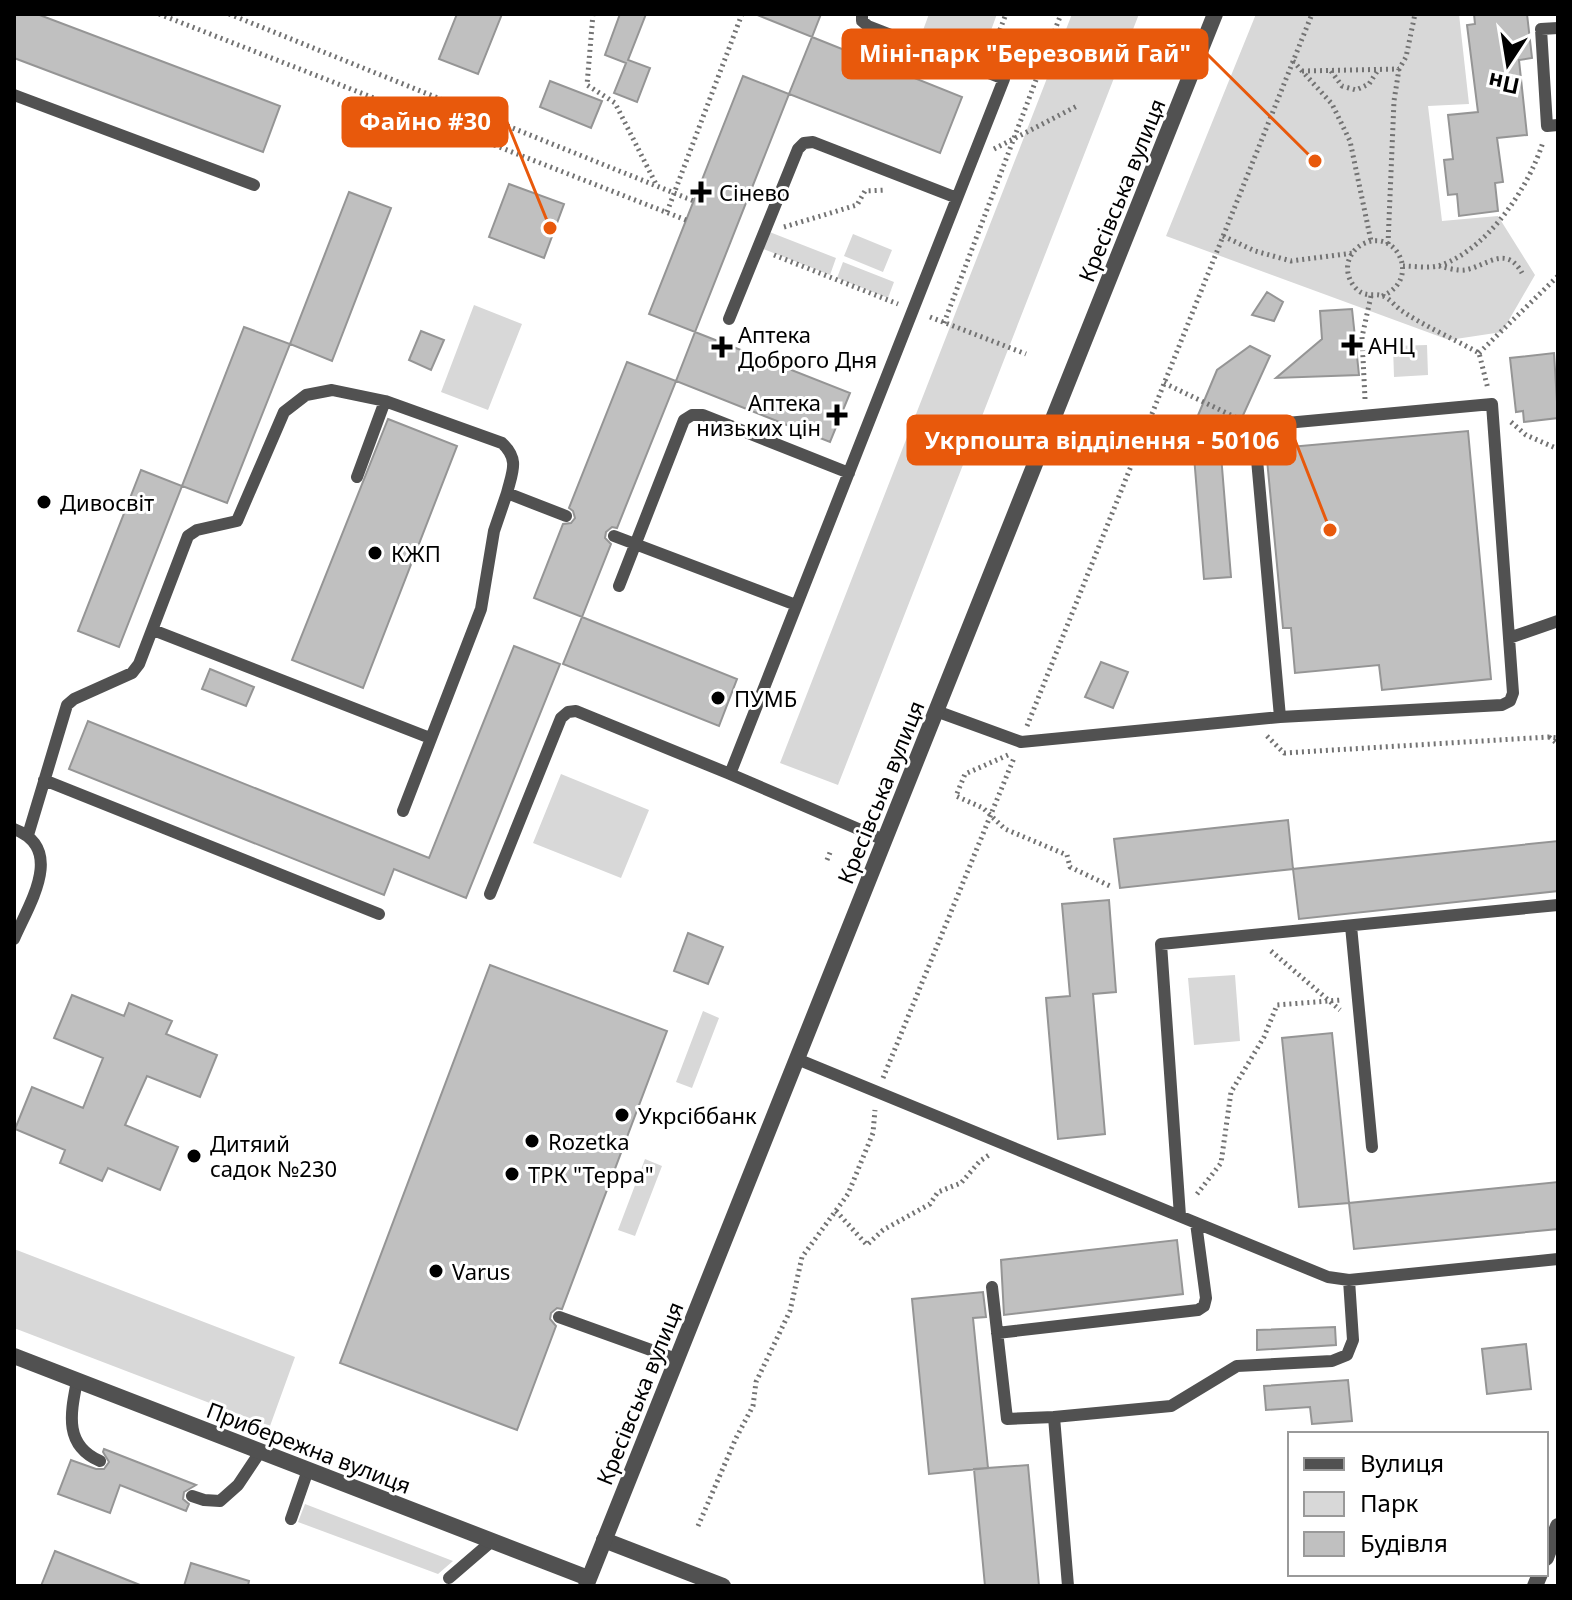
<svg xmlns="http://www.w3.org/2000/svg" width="1572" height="1600" viewBox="0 0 1572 1600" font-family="'Noto Sans',sans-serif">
<rect width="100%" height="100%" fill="#fff"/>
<path fill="#d8d8d8" d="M 929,14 L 997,14 L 979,63 L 919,41 Z
M 1072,14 L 1139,14 L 838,785 L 780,763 Z
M 1256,14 L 1459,14 L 1469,104 L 1428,106 L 1442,221 L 1498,216 L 1535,275 L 1502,332 L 1449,340 L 1166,236 Z
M 767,231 L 836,258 L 830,275 L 761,248 Z
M 853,234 L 892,250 L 883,272 L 844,256 Z
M 843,262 L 894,282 L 888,298 L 837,278 Z
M 474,305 L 522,324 L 488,410 L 441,392 Z
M 1427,345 L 1428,375 L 1394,377 L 1393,346 Z
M 561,774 L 649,810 L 621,878 L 533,843 Z
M 1235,975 L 1240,1041 L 1194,1045 L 1188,978 Z
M 703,1011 L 719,1018 L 692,1088 L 676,1082 Z
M 645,1159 L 662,1166 L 635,1236 L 618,1230 Z
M 14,1249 L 295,1357 L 270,1426 L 14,1328 Z
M 305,1504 L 453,1561 L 438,1574 L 298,1522 Z"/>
<path fill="#c0c0c0" stroke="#959595" stroke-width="2" d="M 14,14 L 37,14 L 280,106 L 263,152 L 14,58 Z
M 457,14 L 502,14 L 478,74 L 439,59 Z
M 620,14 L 646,14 L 628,60 L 650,68 L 637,102 L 614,93 L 626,63 L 605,55 Z
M 755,14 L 821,14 L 812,37 Z
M 1474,14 L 1527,14 L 1532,58 L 1519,60 L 1527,135 L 1497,138 L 1503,182 L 1495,183 L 1498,211 L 1459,216 L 1457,194 L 1448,195 L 1444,160 L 1453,159 L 1448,115 L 1478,112 L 1467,25 L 1475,24 Z
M 812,37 L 962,97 L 940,153 L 789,94 Z
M 743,76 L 789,94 L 695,332 L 649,314 Z
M 550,81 L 602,101 L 591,128 L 540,107 Z
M 509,184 L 564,204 L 544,258 L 489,237 Z
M 349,192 L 391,208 L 332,361 L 290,344 Z
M 1267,292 L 1283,302 L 1274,321 L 1252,315 Z
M 1352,309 L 1359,375 L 1276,378 L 1322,339 L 1320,311 Z
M 244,327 L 290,344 L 227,503 L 182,486 Z
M 421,331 L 444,340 L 431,370 L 409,360 Z
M 695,332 L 850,393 L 830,442 L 676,381 Z
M 1250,346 L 1270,356 L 1225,455 L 1221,455 L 1231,577 L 1204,579 L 1194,456 L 1181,456 L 1217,370 Z
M 1554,353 L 1558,418 L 1524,422 L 1523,411 L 1516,412 L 1510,358 Z
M 627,362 L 676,381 L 617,528 L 612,527 L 606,532 L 605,538 L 611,544 L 582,617 L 534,598 L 563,524 L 571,523 L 575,518 L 573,511 L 569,508 Z
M 388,419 L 457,446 L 363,688 L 292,660 Z
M 1468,431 L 1491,679 L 1382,690 L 1379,665 L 1295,673 L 1291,628 L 1283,628 L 1266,449 Z
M 141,470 L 182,486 L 119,647 L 78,631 Z
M 582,617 L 737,679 L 719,726 L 563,664 Z
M 514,646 L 560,664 L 466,898 L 394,869 L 384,895 L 69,769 L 88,721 L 429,858 Z
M 1101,662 L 1128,672 L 1113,708 L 1085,697 Z
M 210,669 L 254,687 L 246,706 L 202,689 Z
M 1288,820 L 1293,869 L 1120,888 L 1114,839 Z
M 1558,841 L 1558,891 L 1299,919 L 1293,869 Z
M 1109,900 L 1116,992 L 1093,994 L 1105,1134 L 1058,1139 L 1046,998 L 1070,996 L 1062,904 Z
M 688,933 L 723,947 L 708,984 L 674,971 Z
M 490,965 L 667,1031 L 562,1309 L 557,1308 L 551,1313 L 550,1319 L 556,1326 L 517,1430 L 340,1363 Z
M 72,995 L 124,1016 L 129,1003 L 172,1021 L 166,1034 L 217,1055 L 200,1097 L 147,1076 L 125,1125 L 178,1147 L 160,1190 L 108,1168 L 102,1181 L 60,1163 L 65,1150 L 15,1129 L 32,1087 L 83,1108 L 103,1058 L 54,1038 Z
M 1332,1033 L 1349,1203 L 1299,1207 L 1282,1038 Z
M 1558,1182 L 1558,1229 L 1354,1249 L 1349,1203 Z
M 1177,1240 L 1183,1294 L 1004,1315 L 1001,1260 Z
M 983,1292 L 986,1317 L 973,1318 L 988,1468 L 929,1474 L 912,1299 Z
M 1335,1327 L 1336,1345 L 1257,1350 L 1257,1330 Z
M 1526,1344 L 1531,1389 L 1487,1394 L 1482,1349 Z
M 1348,1380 L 1352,1421 L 1312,1424 L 1310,1407 L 1266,1410 L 1264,1386 Z
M 104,1449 L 196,1485 L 184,1492 L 183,1499 L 189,1504 L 186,1511 L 120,1485 L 110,1513 L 58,1494 L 71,1460 L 96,1469 L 104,1469 L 109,1462 L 103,1452 Z
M 1028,1465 L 1039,1586 L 985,1586 L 974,1469 Z
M 55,1551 L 140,1585 L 140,1586 L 41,1586 Z
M 191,1563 L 249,1581 L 248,1586 L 184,1586 Z"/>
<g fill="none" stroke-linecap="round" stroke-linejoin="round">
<path stroke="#737373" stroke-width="5" stroke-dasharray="2 4" stroke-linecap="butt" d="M 159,14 L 686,220
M 229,14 L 694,201
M 593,14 L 587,85 L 615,103 L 657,186
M 989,58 L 1006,14
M 1293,61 L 1332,104 L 1350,141 L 1371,241
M 1302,71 L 1399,69 L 1406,57 L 1415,14
M 1331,71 L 1342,86 L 1356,90 L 1369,84 L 1378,70
M 994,149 L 1079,105
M 667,212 L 742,14
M 784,227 L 857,205 L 865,191 L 886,190
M 1223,236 L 1255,251 L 1291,261 L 1353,253
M 1388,244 L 1394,101 L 1399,69
M 774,255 L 898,304
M 1403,266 C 1415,266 1430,269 1441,265 C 1488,249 1529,187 1543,142
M 1439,266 C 1447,268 1458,271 1465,270 C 1487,266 1506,244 1522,273
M 1382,296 C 1422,280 1397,227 1363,244 C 1355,248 1350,255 1348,263 C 1346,274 1351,285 1359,291 C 1367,297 1374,293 1383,296 C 1389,298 1396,307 1402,311 C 1426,327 1454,339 1479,353 L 1488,389
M 930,317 L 1026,354
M 944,323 L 1061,14
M 1479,353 L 1558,276
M 1164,383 L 1239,419
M 1365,399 L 1362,337 L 1371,296
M 1511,422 L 1526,435 L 1558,449
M 1027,726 L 1312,14
M 1267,736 L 1284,753 L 1548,737 L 1558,738
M 1549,737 L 1558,744
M 1008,755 L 965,774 L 956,796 L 983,808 L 1005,829 L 1067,855 L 1070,867 L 1110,886
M 827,860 L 831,850
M 1271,951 L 1340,1010
M 883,1078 L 1014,758
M 1197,1194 L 1221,1163 L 1231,1092 L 1264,1037 L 1277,1005 L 1341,1000
M 836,1211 L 867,1245 L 883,1230 L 930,1204 L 938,1192 L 961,1183 L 980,1161 L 989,1155
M 698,1526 L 736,1438 L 753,1406 L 756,1382 L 790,1311 L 802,1257 L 848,1194 L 873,1133 L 875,1110"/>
<path stroke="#515151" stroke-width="12" d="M 862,14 L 862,21 L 868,26 L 1004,79 L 730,774 L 884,840
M 1558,28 L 1541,29 L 1547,126 L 1558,125
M 14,95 L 254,185
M 729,319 L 798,149 L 804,143 L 813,142 L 957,198
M 357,477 L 385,401 L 502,443 C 520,460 512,472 507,493
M 614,536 L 796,605
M 619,586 L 684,420 L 692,415 L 703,415 L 849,473
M 153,630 L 430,738
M 1509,638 L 1558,621
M 936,711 L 1021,742 L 1280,717 L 1502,705 L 1510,701 L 1513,693 L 1492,404 L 1254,426 L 1280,717
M 44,780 L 379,914
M 403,811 L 481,609 L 494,531 L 507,493 L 566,516
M 14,829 C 66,849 29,904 14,939
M 28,835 L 67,705 L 74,699 L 132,673 L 139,664 L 188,536 L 197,530 L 237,521 L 284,412 L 306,395 L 332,390 L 385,401
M 490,894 L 561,718 L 568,712 L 576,711 L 730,774
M 1351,926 L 1372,1147
M 797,1059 L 1328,1277 L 1349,1280 L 1558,1259
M 1180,1216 L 1161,944 L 1558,905
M 992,1287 L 1007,1419 L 1054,1417 L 1068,1586
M 559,1317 L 676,1359
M 997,1333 L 1198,1310 L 1204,1306 L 1206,1298 L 1196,1223
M 77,1381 C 71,1412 63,1445 100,1461
M 1054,1417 L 1171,1406 L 1237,1366 L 1332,1361 L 1347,1355 L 1353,1340 L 1349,1280
M 192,1496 L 204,1500 L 220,1501 L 238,1485 L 260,1452
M 291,1519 L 308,1470
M 449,1578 L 492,1541"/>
<path stroke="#515151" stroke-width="16" d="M 604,1540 L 723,1586
M 1546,1558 L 1558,1526
M 1535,1586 L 1540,1574"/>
<path stroke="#515151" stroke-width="16" d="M 14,1356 L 588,1578
M 586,1586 L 1215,14"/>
</g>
<g fill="#000" stroke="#fff" stroke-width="3">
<path d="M697 180h8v8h8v8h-8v8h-8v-8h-8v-8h8z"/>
<path d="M1348 333h8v8h8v8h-8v8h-8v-8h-8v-8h8z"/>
<path d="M718 335h8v8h8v8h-8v8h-8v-8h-8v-8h8z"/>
<path d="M833 403h8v8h8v8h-8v8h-8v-8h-8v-8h8z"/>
<circle cx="44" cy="502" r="8"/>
<circle cx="375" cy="553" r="8"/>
<circle cx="718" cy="698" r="8"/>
<circle cx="622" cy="1115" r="8"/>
<circle cx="532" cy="1141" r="8"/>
<circle cx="194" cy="1156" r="8"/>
<circle cx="512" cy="1174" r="8"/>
<circle cx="436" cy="1271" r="8"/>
</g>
<g text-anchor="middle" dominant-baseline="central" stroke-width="6" stroke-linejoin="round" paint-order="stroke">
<g font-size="22" fill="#000" stroke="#fff">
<text transform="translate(1121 190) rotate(-68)">Кресівська вулиця</text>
<text transform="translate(880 792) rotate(-68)">Кресівська вулиця</text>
<text transform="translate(639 1393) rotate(-68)">Кресівська вулиця</text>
<text transform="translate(309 1447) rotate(21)">Прибережна вулиця</text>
</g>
<g font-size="22" fill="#000" stroke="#fff" text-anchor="start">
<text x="719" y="192">Сінево</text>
<text x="738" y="334">Аптека<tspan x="738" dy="25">Доброго Дня</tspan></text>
<text x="1368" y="345">АНЦ</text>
<text x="821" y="402" text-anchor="end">Аптека<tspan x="821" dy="25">низьких цін</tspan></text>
<text x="60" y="502">Дивосвіт</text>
<text x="391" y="553">КЖП</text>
<text x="734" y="698">ПУМБ</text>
<text x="638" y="1115">Укрсіббанк</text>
<text x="548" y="1141">Rozetka</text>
<text x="210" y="1143">Дитяий<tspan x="210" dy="25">садок №230</tspan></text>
<text x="528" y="1174">ТРК "Терра"</text>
<text x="452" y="1271">Varus</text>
</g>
</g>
<path fill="none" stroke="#e8590c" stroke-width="3" d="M1315 161L1207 54M550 228L507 122M1330 530L1295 440"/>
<g fill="#e8590c" stroke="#fff" stroke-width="3">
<circle cx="1315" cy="161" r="8"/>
<circle cx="550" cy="228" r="8"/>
<circle cx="1330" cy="530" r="8"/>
</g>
<g fill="#e8590c" stroke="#e8590c" stroke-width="3">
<rect x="843" y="30" width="364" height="48" rx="8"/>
<rect x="343" y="98" width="164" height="48" rx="8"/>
<rect x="908" y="416" width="387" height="48" rx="8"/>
</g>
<g font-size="24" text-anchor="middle" font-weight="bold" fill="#fff">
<text x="1025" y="62">Міні-парк "Березовий Гай"</text>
<text x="425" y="130">Файно #30</text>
<text x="1102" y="449">Укрпошта відділення - 50106</text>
</g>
<rect width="1572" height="1600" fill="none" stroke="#000000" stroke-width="32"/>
<rect x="1288" y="1432" width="260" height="144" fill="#ffffff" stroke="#999999" stroke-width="2"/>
<rect x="1304" y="1458" width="40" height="12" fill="#515151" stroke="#999999" stroke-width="2"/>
<text x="1360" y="1472" font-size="24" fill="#000000">Вулиця</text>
<rect x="1304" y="1492" width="40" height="24" fill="#d8d8d8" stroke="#999999" stroke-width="2"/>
<text x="1360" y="1512" font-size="24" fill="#000000">Парк</text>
<rect x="1304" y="1532" width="40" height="24" fill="#c0c0c0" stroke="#999999" stroke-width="2"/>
<text x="1360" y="1552" font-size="24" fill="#000000">Будівля</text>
<g transform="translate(1508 64) rotate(192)" stroke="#ffffff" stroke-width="6" paint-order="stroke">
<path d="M0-6L14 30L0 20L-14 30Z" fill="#000000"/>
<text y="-12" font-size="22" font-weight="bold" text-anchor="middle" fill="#000000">Пн</text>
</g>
</svg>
